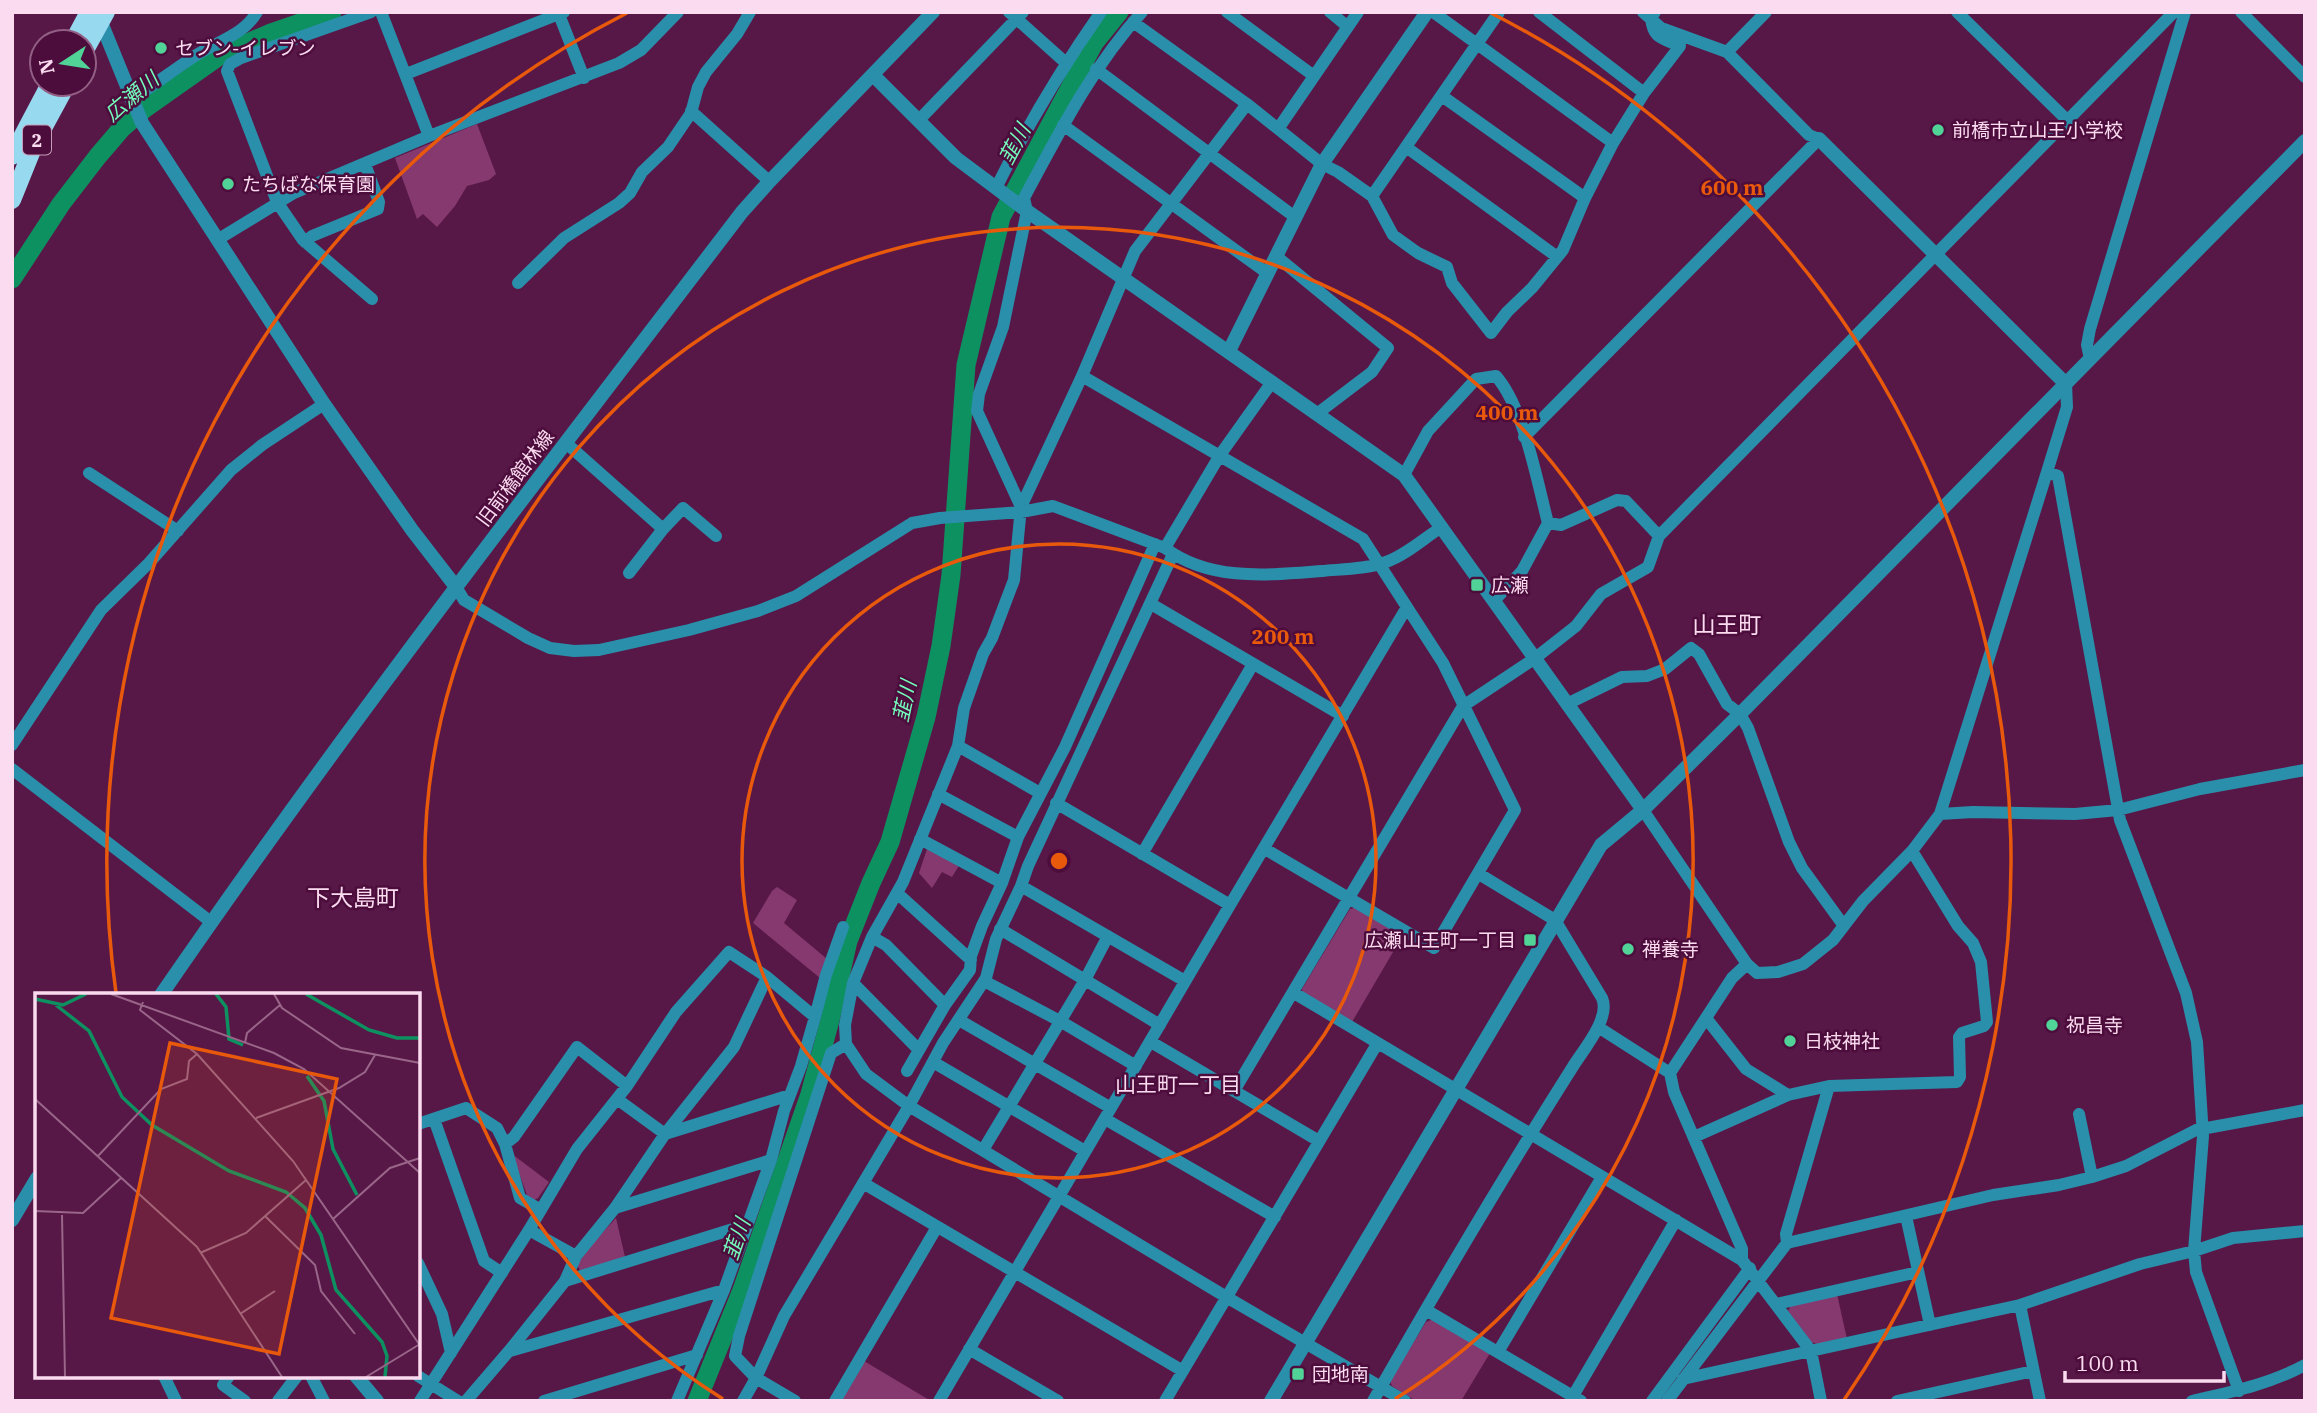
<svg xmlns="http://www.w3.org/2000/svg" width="2317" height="1413" viewBox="0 0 2317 1413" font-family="'IBM Plex Serif','Noto Sans JP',serif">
<rect width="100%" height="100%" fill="#581847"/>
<path fill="#85396e" d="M 477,124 L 496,174 L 489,180 L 467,186 L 455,206 L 437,227 L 423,214 L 417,219 L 395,158 Z
M 927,849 L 960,864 L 952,877 L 942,872 L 932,888 L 919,873 Z
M 777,887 L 797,900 L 784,923 L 827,959 L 820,978 L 753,923 L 772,891 Z
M 1357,907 L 1403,935 L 1352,1022 L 1303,994 L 1302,989 L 1350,909 Z
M 512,1154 L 549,1182 L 538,1198 L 534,1200 L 527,1195 Z
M 616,1218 L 625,1257 L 581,1272 L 577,1265 L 590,1246 Z
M 1837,1294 L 1847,1339 L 1819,1345 L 1811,1342 L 1788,1311 L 1792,1303 Z
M 1433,1319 L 1490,1353 L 1461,1401 L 1416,1401 L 1392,1386 L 1390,1381 L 1426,1322 Z
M 864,1361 L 931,1401 L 841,1401 Z"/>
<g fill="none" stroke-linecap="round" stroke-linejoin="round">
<path stroke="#0e9160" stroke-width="19" d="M 12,279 L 61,204 L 98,156 L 122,128 L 144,109 L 222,54 L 271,33 L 332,12
M 697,1401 L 742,1290 L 810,1094 L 830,1020 L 848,941 L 871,883 L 890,842 L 926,717 L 941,646 L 951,575 L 966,365 L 1001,217 L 1094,43 L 1119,12"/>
<path stroke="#298fab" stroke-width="12" d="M 371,12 L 241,58 L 230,64 L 227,71 L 277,202 L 303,240 L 372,299
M 381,12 L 429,136
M 558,12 L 584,78
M 1009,12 L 1066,63
M 1142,12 C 1092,67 1059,133 1024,198 L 1027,211 L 1003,327 L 979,394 L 977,411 L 1021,507 L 1014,580 L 992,638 L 983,654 L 964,708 L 958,746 L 903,882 L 872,937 L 853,983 L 845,1025 L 846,1044 L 866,1074 L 909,1106 L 1228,1298 L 1405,1401
M 1227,12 L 1314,76
M 1330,12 L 1348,27
M 1433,12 L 1613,143
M 1539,12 L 1644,93
M 1957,12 L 2068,121
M 2241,12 L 2305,77
M 1133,22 L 1247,104 L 1322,164 L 1338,172 L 1372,196 L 1393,235 L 1418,253 L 1447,267 L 1452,283 L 1491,333 L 1507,312 L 1532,288 L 1563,250 L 1585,198 L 1613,143 L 1644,93 L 1680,46 C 1662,38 1653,39 1651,18 L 1655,12
M 1727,52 L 1766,12
M 1096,69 L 1295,217
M 406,74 L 564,12
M 1442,96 L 1585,198
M 131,100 C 153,86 173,70 195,56 C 217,41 243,36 257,12
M 691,111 L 769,181
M 918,121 L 1023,12
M 1063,125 L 1267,273
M 1278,129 L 1358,12
M 1406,147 L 1556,256
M 996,188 C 1027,126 1061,69 1101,12
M 1372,196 L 1499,12
M 217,240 L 294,193 L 429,136 L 619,63 L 641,50 L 678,12
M 305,242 L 312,236 L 378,209 L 379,202 L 365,164
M 1276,256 L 1388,348 L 1372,372 L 1318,413
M 518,283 L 564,238 L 619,203 L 630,193 L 642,172 L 668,147 L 691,113 L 698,87 L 706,72 L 737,34 L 750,12
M 2090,359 L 2087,345 L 2090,329 L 2185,12
M 1082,376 L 1363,539 L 1443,663 L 1515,810 L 1434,948 L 1265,849
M 1524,437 L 1819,139 L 1809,135 L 1727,52 L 1661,28 L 1643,12
M 566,443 L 663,529
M 2047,472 L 2058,476 L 2120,820 L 2186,993 L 2197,1042 L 2203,1136 L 2194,1251 L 2196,1272 L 2239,1391
M 89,473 L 178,531
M 1404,475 L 1428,431 L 1476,379 L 1496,376 C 1524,408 1537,481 1548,523 L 1522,571 L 1494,601
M 1021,507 L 1082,376 L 1135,251 L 1247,104
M 1548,523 L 1561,525 L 1617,500 L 1626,501 L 1659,536
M 1165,548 L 1220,455 L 1272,382
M 629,573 L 663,529 L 683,508 L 716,536
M 456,587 L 464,600 L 528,638 L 550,648 L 574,651 L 599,650 L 689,630 L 758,611 L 796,596 L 912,523 L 940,518 L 1021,512 L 1053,506 L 1165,548 C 1210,582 1269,575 1322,571 C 1344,569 1366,569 1386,562 C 1406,555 1424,538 1442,527
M 1151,604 L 1343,716
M 1567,704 L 1622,677 L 1647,676 L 1665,669 L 1691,648 L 1699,654 L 1727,704 L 1740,714 L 1748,728 L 1789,842 L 1802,868 L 1844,926
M 12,745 L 101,610 L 149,563 L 231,470 L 262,445 L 324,404
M 958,746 L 1040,793
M 12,769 L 211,922
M 938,794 L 1018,837
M 1056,803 L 1230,905
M 1643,810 L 1747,964 L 1757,973 L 1778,972 L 1803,964 L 1833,940 L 1863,901 L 1912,851 L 1940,814 L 1973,812 L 2075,814 L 2118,810 L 2200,789 L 2305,770
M 1940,814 L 2047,472 L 2067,407 L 2066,384
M 920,839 L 1002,883
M 1142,854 L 1253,664
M 1021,886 L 1185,981
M 897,893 L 971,960
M 1000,929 L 1160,1025
M 872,937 L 886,945 L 945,1005
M 984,981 L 1060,1021 L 1136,1066
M 853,983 L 919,1050
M 1294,993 L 1742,1260 L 1811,1351 L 1821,1401
M 815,1017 L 826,975 L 843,927
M 1706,1018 L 1746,1069 L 1788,1095
M 959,1020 L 1111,1108
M 1598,1027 L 1670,1073 L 1674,1092 L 1742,1249 L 1742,1260
M 1151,1042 L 1319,1141
M 933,1062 L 1085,1151
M 907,1071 L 945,1005 L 970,970 L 971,956 L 982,926 L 1002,883 L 1018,837 L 1065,747 L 1155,544
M 1670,1073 L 1732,978 L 1747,964
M 1234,1091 L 1463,706 L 1534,659 L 1576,626 L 1601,594 L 1648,567 L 1659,536 L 2174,12
M 617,1099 L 665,1134 L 790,1095
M 2079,1114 L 2092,1177
M 434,1119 L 484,1261 L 502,1273
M 1105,1119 L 1275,1217
M 418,1124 L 466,1108 L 497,1128 L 505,1144 L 514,1137 L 577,1047 L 627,1086
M 1694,1137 L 1788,1095 L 1829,1086 L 1957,1082 L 1960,1077 L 1959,1037 L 1962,1033 L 1984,1026 L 1987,1022 L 1981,962 L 1973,943 L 1958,926 L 1912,851
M 505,1144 L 520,1198 L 541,1210
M 983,1150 L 1085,980 L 1108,936
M 863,1183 L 1183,1371
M 615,1208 L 771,1160
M 1906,1216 L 1930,1325
M 529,1230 L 576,1256
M 1787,1243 L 1786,1234 L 1829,1086
M 418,1263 L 442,1314 L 451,1353
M 565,1281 L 746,1225
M 1776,1304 L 1918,1272
M 2020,1305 L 2040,1401
M 1426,1310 L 1581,1401
M 969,1349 L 1058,1401
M 510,1351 L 724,1290
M 1498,1352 L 1602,1177
M 164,1376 L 176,1401
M 229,1376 L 223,1385 L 245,1401
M 311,1376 L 324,1401
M 418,1376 L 458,1401
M 1683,1379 L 2020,1305 L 2140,1264 L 2194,1251 L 2233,1238 L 2305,1231
M 1573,1396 L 1676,1220
M 278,1401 L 297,1376
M 420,1401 L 529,1230 L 577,1149 L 627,1086 L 676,1012 L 729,952 L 767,977 L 815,1017 L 801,1066 L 784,1111 L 771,1160 L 724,1290 L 677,1401
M 466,1401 L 509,1351 L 565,1281 L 576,1256 L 615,1208 L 665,1134 L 734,1047 L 767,977
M 544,1401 L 697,1355
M 743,1401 L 756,1378 L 784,1316 L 909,1106 L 943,1043 L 986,978 L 996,939 L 1021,886 L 1028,866 L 1173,554
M 795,1401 L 756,1378 L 735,1356 L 739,1336 L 831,1053 L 846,1044
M 835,1401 L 937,1227
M 939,1401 L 1230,905 L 1407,607
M 1165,1401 L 1377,1044
M 1373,1401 C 1437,1289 1503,1177 1572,1068 C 1583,1050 1611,1018 1602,998 L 1555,920 L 1479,874
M 1652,1401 L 1750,1268
M 1667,1401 L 1787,1243 L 1993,1195 L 2059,1185 L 2092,1177 L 2126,1166 L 2196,1130 L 2305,1110
M 1897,1401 L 2033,1371
M 2192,1401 C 2231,1392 2270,1384 2305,1365"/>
<path stroke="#298fab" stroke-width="14" d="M 98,15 L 142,123 L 324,404 L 412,530 L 456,587
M 873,75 L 956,158 L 1027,211 L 1404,475 L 1643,810
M 1819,139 L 2066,384
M 1229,351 L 1322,164 L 1427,12
M 161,995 C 345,727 545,470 742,212 L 768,183 L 933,12
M 12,1220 L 37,1178
M 356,1376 L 377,1401
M 1271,1401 L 1601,845 L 1643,810 L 1740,714 L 2305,141"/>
<path stroke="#97daf0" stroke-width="18" d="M 73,42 L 89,12
M 84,52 L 106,12
M 12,156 L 50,84
M 12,200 L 35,143 L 67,84"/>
</g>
<g fill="none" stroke="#e8590c" stroke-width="3.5">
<circle cx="1059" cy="861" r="317"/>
<path d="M723 1399A634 634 0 1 1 1395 1399"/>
<path d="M116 993A952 952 0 0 1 627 13M1491 13A952 952 0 0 1 1844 1400"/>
</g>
<g fill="#51d398" stroke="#4c0c3c" stroke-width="2.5">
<circle cx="161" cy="48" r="7"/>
<circle cx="1938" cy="130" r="7"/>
<circle cx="228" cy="184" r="7"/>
<rect x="1470" y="578" width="14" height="14" rx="3.5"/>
<rect x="1523" y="933" width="14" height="14" rx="3.5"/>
<circle cx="1628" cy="949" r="7"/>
<circle cx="2052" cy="1025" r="7"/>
<circle cx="1790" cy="1041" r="7"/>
<rect x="1291" y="1367" width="14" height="14" rx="3.5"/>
</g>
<g text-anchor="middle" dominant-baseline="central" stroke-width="5" stroke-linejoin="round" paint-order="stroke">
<rect fill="#4c0c3c" stroke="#c69db9" stroke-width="2" x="23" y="125.5" width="28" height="29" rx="5"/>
<g font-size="18" font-weight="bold" fill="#fbdbef">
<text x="37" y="140">2</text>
</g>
<g font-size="19" fill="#fbdbef" stroke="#4c0c3c" text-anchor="start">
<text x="175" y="48">セブン-イレブン</text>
<text x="1952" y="130">前橋市立山王小学校</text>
<text x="242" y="184">たちばな保育園</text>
<text x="1491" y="585">広瀬</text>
<text x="1516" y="940" text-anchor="end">広瀬山王町一丁目</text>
<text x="1642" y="949">禅養寺</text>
<text x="2066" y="1025">祝昌寺</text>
<text x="1804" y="1041">日枝神社</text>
<text x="1312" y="1374">団地南</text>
</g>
<g font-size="19" fill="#fbdbef" stroke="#4c0c3c">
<text transform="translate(515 478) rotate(-53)">旧前橋館林線</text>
</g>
<g font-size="21" font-style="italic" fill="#74fcbb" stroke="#4c0c3c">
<text transform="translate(131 96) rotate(-40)">広瀬川</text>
<text transform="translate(1014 144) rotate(-62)">韮川</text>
<text transform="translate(904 701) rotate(-78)">韮川</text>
<text transform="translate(736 1239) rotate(-71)">韮川</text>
</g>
<g font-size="21" fill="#fbdbef" stroke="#4c0c3c">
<text x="1178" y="1084">山王町一丁目</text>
</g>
<g font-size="23" fill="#fbdbef" stroke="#4c0c3c">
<text x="1727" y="624">山王町</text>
<text x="353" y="897">下大島町</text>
</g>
</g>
<g transform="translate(35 993)">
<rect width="385" height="385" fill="#581847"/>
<path fill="none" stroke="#0e9160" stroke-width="3.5" d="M 181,1 L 191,14 L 194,46 L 208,52M 271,1 L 334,37 L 362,45 L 385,45M 0,6 L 28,12 L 51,1M 21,12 L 54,38 L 87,104 L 117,132 L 194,178 L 251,199 L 270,215 L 286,242 L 301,297 L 347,349 L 352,363 L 350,384M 272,83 L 289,108 L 298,156 L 322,202"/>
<path fill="none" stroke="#99668a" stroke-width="2" d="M 76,1 L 239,60 L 269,76 L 385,180M 239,1 L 247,15 L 306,55 L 385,70M 108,9 L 105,17 L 162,61 L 258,168 L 384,351M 210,50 L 212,40 L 245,12M 0,106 L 162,254 L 247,384M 221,125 L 304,95 L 330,79 L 340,62M 63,163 L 126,96 L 152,86 L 154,68 L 162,61M 0,218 L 48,220 L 86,185M 27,222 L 30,384M 230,223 L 280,272 L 286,298 L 320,341M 298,226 L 355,175 L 385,165M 165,260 L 211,240 L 271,187M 205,321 L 240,298M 331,384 L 385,351"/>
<path fill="#e8590c" fill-opacity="0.15" stroke="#e8590c" stroke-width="3.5" d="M 135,50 L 302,86 L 244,361 L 76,325 Z"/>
<rect width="385" height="385" fill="none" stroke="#fbdbef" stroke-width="3.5"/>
</g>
<circle cx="1059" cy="861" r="10" fill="#e8590c" stroke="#4c0c3c" stroke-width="3.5"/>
<g font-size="21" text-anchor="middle" font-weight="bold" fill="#e8590c" stroke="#4c0c3c" stroke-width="5" stroke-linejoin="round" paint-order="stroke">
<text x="1732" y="195">600 m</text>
<text x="1507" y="420">400 m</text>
<text x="1283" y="644">200 m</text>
</g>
<rect width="2317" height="1413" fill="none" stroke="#fbdbef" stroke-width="28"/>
<g transform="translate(63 63) rotate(258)"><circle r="33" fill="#4c0c3c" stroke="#925f84" stroke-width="2"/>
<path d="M0-5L12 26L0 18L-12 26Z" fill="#51d398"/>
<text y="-10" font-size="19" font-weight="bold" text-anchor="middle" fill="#fbdbef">N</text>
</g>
<path d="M2065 1371v10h159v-10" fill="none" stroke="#fbdbef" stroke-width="3.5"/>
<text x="2076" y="1371" font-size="21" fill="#fbdbef" stroke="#4c0c3c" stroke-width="5" paint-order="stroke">100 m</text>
</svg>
